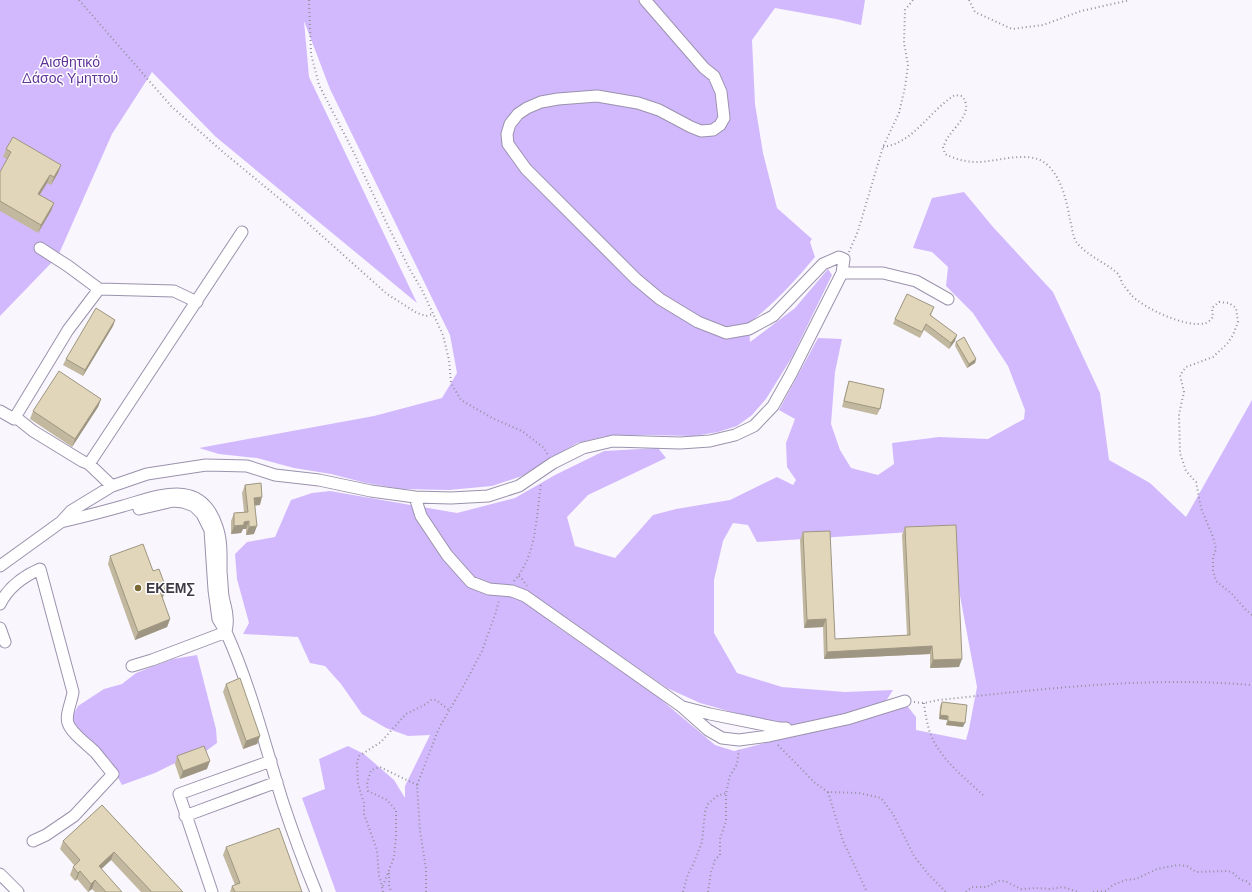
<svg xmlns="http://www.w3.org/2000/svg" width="1252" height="892" viewBox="0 0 1252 892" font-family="'Nunito Sans',sans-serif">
<rect width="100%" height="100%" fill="#f9f7fd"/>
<path fill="#d2b9fe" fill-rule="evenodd" d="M 0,0 L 865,0 L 861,25 L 836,19 L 775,8 L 752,40 L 755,104 L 763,153 L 777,208 L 812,239 L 810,242 L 815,257 C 795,281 774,304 749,323 L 750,342 L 795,308 L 828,269 L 832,275 L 792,357 L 766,399 L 752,415 L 737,426 L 718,432 L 694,436 L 646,435 L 606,436 L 577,443 L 522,476 L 492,486 L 449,490 L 402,489 L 366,483 L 331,474 L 294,468 L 257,458 L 219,454 L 199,448 L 374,416 L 442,398 L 457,373 L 450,335 L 330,89 L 304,21 L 309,77 L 417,303 L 216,137 L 152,72 L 112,134 L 58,256 L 0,316 Z
M 964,192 L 993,227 L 1053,292 L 1100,393 L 1109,460 L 1150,483 L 1186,517 L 1252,400 L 1252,892 L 336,892 L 302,798 L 325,789 L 319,759 L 348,746 L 364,754 L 394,780 L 405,798 L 405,786 L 430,735 L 408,736 L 386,728 L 362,714 L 341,684 L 325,666 L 310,663 L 298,637 L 243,634 L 249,623 L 237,579 L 235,554 L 247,542 L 275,537 L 291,500 L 312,493 L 330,491 L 457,513 L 515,498 L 555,475 L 604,451 L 658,448 L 666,458 L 588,495 L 567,517 L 575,546 L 615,558 L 653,515 L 676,509 L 730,500 L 777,477 L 793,485 L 796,480 L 787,467 L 786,443 L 795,419 L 779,410 L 818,338 L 842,339 L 835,372 L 831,424 L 840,450 L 851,468 L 878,475 L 894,464 L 892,443 L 939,437 L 988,439 L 1024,419 L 1025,410 L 1008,366 L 973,313 L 946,286 L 948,267 L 932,252 L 913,248 L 932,198 ZM 733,523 L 748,525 L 757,542 L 911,532 L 958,585 L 977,687 L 969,729 L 966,740 L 916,730 L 916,717 L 908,707 L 884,712 L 734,751 L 715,745 L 658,697 L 552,623 L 560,614 L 667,688 L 700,703 L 753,718 L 776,723 L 798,725 L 839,717 L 886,701 L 893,690 L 845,692 L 782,687 L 737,673 L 714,633 L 714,580 L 723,541 Z
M 197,655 L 216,729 L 217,743 L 206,751 L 171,765 L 155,773 L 122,785 L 115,772 L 70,721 L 78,706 L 104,689 L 122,684 L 136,673 L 173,659 Z"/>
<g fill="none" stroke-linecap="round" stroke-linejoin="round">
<defs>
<path id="minor" d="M 40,248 L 68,266 L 99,289 L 174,291 L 197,302
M 842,273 L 883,273 L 916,281 L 948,299
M 0,411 L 14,419 L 18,419 L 33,431 L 82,461 L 89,464 L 112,486
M 14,419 L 68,330 L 99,289
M 89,464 L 242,232
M 415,497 L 421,516 L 447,555 L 471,582 L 489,589 L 512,591 L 525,596 L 681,706 L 708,730 L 722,738 L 739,740 L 769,736 L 847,719 L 905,701
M 139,509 L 173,501 L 183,502 L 194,506 L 202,514 L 210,530 L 214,590 L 218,619 L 226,632
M 61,522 C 82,517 102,512 123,506 C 159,496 201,477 217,527 C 222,541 221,557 221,572 C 222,580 222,588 223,596 C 224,603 227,610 227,617 C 228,622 227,627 226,632
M 0,566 L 61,522 L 71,511 L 112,486 L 147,474 L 206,465 L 247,466 L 275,475 L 319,480 L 371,491 L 415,497 L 451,498 L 488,496 L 519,486 L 553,463 L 583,448 L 613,441 L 680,443 L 710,441 L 735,435 L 754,426 L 773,406 L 791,374 L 842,273 L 844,259 L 839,257 L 823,264 L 773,316 L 749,329 L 726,333 L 698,322 L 660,299 L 636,279 L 526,169 L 508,144 L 507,134 L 510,124 L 518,114 L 527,108 L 541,102 L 558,99 L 597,96 L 638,103 L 659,110 L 691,127 L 701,131 L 713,130 L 720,125 L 724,118 L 721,92 L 714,76 L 704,68 L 645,0
M 0,604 C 8,588 24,576 40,569 L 73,692 C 72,701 65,715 68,723 C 71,733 87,744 95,752 C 101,759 107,767 113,774 L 74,816 L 46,835 L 33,841
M 0,628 L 5,642
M 132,666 L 152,660 L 226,632 C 251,687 265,746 283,803 C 293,833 304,863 316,892
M 683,707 L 710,714 L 779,728 L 786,728
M 185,816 L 277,782
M 0,874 L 18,892
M 212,892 L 179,794 L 271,761"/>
</defs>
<use href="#minor" stroke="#9b92ad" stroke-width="13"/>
<path stroke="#94919a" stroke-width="2" stroke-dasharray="1 3" stroke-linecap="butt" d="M 79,0 L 171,106 L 223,152 L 292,209 L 387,294 L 417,313 L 426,316 L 433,314
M 309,0 L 311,54 L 319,85 L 352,149 L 387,224 L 409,268 L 422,290 L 443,335 L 449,360 L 451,383 L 461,400 L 492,418 L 522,431 L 544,448 L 548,455
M 969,0 L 975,12 L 1012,29 L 1043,25 L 1081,11 L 1130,0
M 883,147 C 914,143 930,110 955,95 L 962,96 C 974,111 957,124 949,136 C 946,139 945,144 943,147 L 945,154 C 955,159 965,162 977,162 C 997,162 1028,150 1045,163 C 1061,175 1067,202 1070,220 C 1072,227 1073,238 1077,243 C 1088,256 1104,262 1116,272 C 1120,275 1121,281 1123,285 C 1126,288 1129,292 1131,295 C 1144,308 1187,329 1206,323 C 1209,322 1211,319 1213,317 L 1212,308 L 1219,302 L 1229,303 L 1236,308 L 1238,322 L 1233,335 L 1227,344 L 1213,357 L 1186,367 L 1180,375 L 1184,392 L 1179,414 L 1180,453 L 1186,471 L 1196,482 L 1201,508 L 1213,537 L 1216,549 L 1213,557 L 1213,570 L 1216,581 L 1232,594 L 1246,610 L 1252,615
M 849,252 L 858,231 L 883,147 L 899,113 L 905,87 L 908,65 L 904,43 L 905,10 L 913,0
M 519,576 L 522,579 L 527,586
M 514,581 C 537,555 536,517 541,484
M 914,702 L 924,703 L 939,700 C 1043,689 1148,676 1252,685
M 924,703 C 925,713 927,723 930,733 C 940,759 964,777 983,795
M 778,745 L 815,783 L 828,792 L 859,793 L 881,798 L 893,814 L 914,856 L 928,874 L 946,892
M 828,792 L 843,841 L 867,892
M 389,873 L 389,885 L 391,892
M 383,886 L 394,857 L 396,837 L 396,810 L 387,800 L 368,791 L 367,784 L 371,770 L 380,767 L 417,785
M 383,892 L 381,882 L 379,876 L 377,850 L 364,814 L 364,803 L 358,784 L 357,763 L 359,756 L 381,742 L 406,714 L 426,704 L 431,700 L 436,700 L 449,710
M 426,892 L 426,869 L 420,831 L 417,785 L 439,728 L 463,687 L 482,651 L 496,612 L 499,600
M 683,892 L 688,874 L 693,865 L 702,842 L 705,812 L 708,804 L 717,796 L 726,793
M 708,892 L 711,872 L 715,860 L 720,855 L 720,839 L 726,821 L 726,793 L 730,776 L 737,764 L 739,750
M 966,892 L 972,887 L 987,887 L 998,881 L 1005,881 L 1021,889 L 1039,888 L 1050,889 L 1063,887 L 1078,892
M 1093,892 L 1106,891 L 1113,885 L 1126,880 L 1136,879 L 1157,869 L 1178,865 L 1187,866 L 1196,872 L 1227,871 L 1232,872 L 1241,880 L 1246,881 L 1252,886"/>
<use href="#minor" stroke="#fff" stroke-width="11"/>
</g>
<path fill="#c2b89f" d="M 6,149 L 61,165 L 58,173 L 51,185 L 47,183 L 40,195 L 54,203 L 51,211 L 38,233 L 0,211 L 0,172 L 7,159 L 3,157 Z
M 934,307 L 931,315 L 955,341 L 949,349 L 924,330 L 920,338 L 893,324 L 895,319 Z
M 115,320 L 113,326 L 83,376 L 63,365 L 66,359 Z
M 956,342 L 976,359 L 975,363 L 967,368 L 955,346 Z
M 849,381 L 880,409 L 877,415 L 842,407 L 847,387 Z
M 101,399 L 98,407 L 72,447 L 30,419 L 33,411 Z
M 245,485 L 260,505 L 255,505 L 254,534 L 246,535 L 246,529 L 243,529 L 241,533 L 231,534 L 231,521 L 234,513 L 244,512 L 242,493 Z
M 905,527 L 959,667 L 930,668 L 930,654 L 824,659 L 823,627 L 804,628 L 800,540 L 803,532 L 835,639 L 907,635 L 902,535 Z
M 110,556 L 153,571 L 166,588 L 163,597 L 162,597 L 170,619 L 167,627 L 135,640 L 108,564 Z
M 226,684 L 260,736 L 257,744 L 243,749 L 223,692 Z
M 942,702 L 963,727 L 946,725 L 947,720 L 939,719 L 940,706 Z
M 177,756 L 207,769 L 180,779 L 175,764 Z
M 102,805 L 183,892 L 141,892 L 111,860 L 101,869 L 122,892 L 95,892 L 92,889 L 88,892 L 77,879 L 75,881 L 70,875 L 73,867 L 74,865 L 60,849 L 63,841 Z
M 226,847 L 302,892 L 230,892 L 232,886 L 235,885 L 223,855 Z"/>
<path fill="#9e9682" d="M 61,165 L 58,173 L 51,185 L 54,177 Z
M 50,175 L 47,183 L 35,202 L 38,194 Z
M 54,203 L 51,211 L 38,233 L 41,225 Z
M 115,320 L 113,326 L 83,376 L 85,370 Z
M 957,335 L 955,341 L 949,349 L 951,343 Z
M 976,359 L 975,363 L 967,368 L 969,364 Z
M 101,399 L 98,407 L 72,447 L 75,439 Z
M 262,497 L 260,505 L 251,506 L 254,498 Z
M 249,521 L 246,529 L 243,529 L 241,533 L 231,534 L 234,526 L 244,522 Z
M 257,526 L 254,534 L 246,535 L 249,527 Z
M 166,588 L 163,597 L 157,599 L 160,591 Z
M 170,619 L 167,627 L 135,640 L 138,632 Z
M 826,619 L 823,627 L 804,628 L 807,620 Z
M 932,646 L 930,654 L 824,659 L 827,652 Z
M 962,659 L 959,667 L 930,668 L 933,660 Z
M 940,715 L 948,716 L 947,720 L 939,719 Z
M 948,721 L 965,723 L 963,727 L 946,725 Z
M 260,736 L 257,744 L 243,749 L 246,741 Z
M 210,761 L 207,769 L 180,779 L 183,771 Z
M 114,852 L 111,860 L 96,874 L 99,866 Z
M 80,871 L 77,879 L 75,881 L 78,873 Z
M 95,880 L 92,889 L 88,892 L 91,884 Z"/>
<path fill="#e1d6b9" stroke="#9e9682" d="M 13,137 L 61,165 L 54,177 L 50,175 L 38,194 L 54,203 L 41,225 L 0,201 L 0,172 L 11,152 L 6,149 Z
M 907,294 L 934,307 L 930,315 L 957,335 L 951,343 L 926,324 L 922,332 L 895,319 Z
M 96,308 L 115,320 L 85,370 L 66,359 Z
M 964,337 L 976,359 L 969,364 L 956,342 Z
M 59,371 L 101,399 L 75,439 L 33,411 Z
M 849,381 L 884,389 L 880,409 L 844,401 Z
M 261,483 L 262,497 L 254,498 L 257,526 L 249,527 L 249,521 L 244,522 L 244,525 L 234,526 L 234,513 L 248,512 L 245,485 Z
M 956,525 L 962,659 L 933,660 L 932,646 L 827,652 L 826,619 L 807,620 L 803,532 L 830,531 L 835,639 L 910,635 L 905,527 Z
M 143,544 L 153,571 L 159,569 L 166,588 L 160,591 L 170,619 L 138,632 L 110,556 Z
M 240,678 L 260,736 L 246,741 L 226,684 Z
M 942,702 L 967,705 L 965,723 L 948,721 L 948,716 L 940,715 Z
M 204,746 L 210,761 L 183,771 L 177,756 Z
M 102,805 L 183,892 L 151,892 L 151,891 L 114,852 L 99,866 L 122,892 L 106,892 L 95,880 L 91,884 L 80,871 L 78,873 L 73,867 L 80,860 L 63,841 Z
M 279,828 L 302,892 L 235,892 L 232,886 L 240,883 L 226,847 Z"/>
<circle fill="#7a6736" stroke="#fff" stroke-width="1.5" cx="138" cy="588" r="4"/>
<g text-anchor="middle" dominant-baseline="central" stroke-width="3" stroke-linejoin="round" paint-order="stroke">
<g font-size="14" fill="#603397" stroke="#fff">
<text x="70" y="62">Αισθητικό<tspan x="70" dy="16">Δάσος Υμηττού</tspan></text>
</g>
<g font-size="14" font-weight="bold" fill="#3e3a45" stroke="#fff" text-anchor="start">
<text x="146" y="588">ΕΚΕΜΣ</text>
</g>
</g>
</svg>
